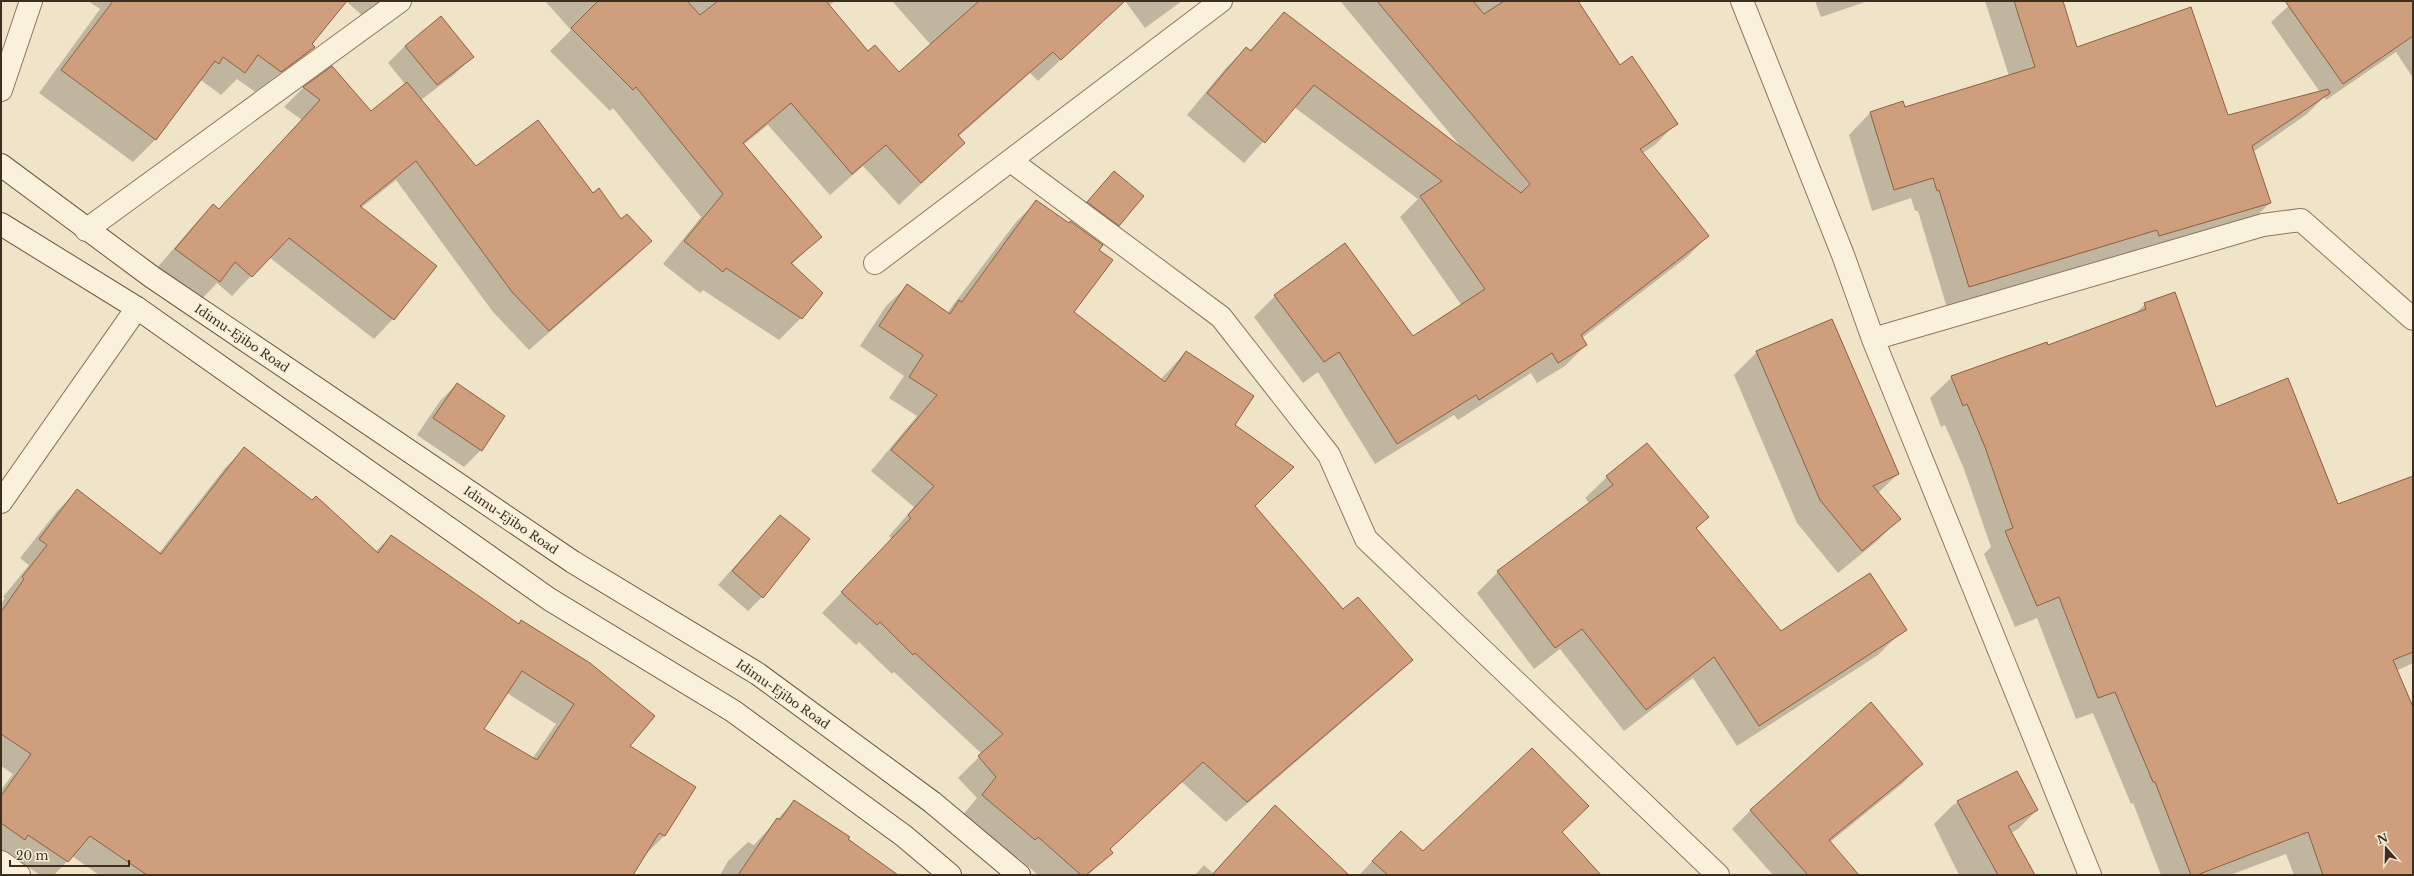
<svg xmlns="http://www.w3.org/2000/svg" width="2414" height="876" viewBox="0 0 2414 876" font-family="'Libre Baskerville',serif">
<rect width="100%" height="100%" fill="#f0e4c8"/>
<path fill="#0003" fill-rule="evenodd" d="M 88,1 L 346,1 L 310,44 L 314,47 L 291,70 L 258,94 L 237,79 L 221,95 L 201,80 L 156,139 L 133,162 L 39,93 L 100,9 Z
M 346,1 L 397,1 L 364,17 Z
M 545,1 L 835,1 L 829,6 L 868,53 L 899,73 L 931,45 L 892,1 L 1103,1 L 1113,11 L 1038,81 L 1030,73 L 958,137 L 964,143 L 899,205 L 863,166 L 830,195 L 768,125 L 743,145 L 820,237 L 791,265 L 801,318 L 779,340 L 703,290 L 700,293 L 663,264 L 701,217 L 613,108 L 610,111 L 550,51 L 571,30 Z
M 1125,1 L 1182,1 L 1145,28 Z
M 1342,1 L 1576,1 L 1619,66 L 1676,123 L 1656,144 L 1643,153 L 1708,236 L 1687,257 L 1582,338 L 1586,345 L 1565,366 L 1537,383 L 1531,373 L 1458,420 L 1454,415 L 1375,464 L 1318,372 L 1303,383 L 1254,317 L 1275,296 L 1413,337 L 1462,306 L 1400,217 L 1418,199 L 1294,107 L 1244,163 L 1187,115 L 1225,69 L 1246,48 L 1249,51 L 1284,14 L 1461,147 L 1341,2 Z
M 1815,1 L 1868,1 L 1821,17 Z
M 1985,1 L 2061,1 L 2076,48 L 2227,117 L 2320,92 L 2271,22 L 2294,1 L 2413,1 L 2413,78 L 2396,52 L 2326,100 L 2324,97 L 2307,114 L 2253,152 L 2270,203 L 2248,224 L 2137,257 L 2135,251 L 1947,308 L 1918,211 L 1915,211 L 1911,198 L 1872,211 L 1849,135 L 1870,113 L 1903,103 L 1905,109 L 2009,76 Z
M 441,18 L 472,57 L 455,74 L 421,100 L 476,167 L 593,194 L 621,220 L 650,241 L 631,261 L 529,350 L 493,312 L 396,180 L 361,208 L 393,319 L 374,339 L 269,257 L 232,296 L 217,283 L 200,301 L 156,269 L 194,225 L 213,205 L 218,210 L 302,120 L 284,107 L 303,88 L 331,68 L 371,113 L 405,84 L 388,63 L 405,46 Z
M 1114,172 L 1119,225 L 1110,234 L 1079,211 Z
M 1037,201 L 1098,250 L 1073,313 L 1160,380 L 1186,352 L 1233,426 L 1254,506 L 1343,611 L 1412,660 L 1391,680 L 1226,822 L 1182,782 L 1109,850 L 1111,853 L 1088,875 L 1038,875 L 1017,857 L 1014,860 L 962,816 L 977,798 L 958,778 L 982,754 L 894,672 L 892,674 L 859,642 L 856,645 L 822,613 L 892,539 L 889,536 L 914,507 L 871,471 L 917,416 L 889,398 L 904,376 L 860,346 L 886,306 L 907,286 L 947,313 L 1016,222 Z
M 2145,304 L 2216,408 L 2337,505 L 2413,477 L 2413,663 L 2396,671 L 2413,709 L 2413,875 L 2294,875 L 2286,854 L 2230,875 L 2161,875 L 2133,803 L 2131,804 L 2093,713 L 2076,719 L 2037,618 L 2015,627 L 1984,554 L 1991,547 L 1964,469 L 1945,425 L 1941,427 L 1930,398 L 1952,377 L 2047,346 L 2135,314 Z
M 1757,352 L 1898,474 L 1878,493 L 1899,519 L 1876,542 L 1838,573 L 1797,523 L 1734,375 Z
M 457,384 L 481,450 L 464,467 L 417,435 L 440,401 Z
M 1647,444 L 1708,517 L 1695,530 L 1781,632 L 1900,633 L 1878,655 L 1737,746 L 1693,678 L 1624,731 L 1560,649 L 1534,669 L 1477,593 L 1498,572 L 1590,504 L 1585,498 L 1607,477 Z
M 244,449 L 375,552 L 391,536 L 518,624 L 522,621 L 628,746 L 664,836 L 645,855 L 632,875 L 99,875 L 72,856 L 54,875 L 40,875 L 9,854 L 1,855 L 1,790 L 13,774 L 1,766 L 1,604 L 5,598 L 3,597 L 29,565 L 20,558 L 58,510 L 77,491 L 159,553 L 225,468 ZM 507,693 L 556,724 L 532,759 L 483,729 Z
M 780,516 L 808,540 L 762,597 L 748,611 L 718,585 Z
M 1921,764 L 1903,783 L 1830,842 L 1858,875 L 1773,875 L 1732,829 L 1751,810 Z
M 2016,772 L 2037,810 L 2018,829 L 2011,833 L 2034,875 L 1959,875 L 1934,824 L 1953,805 Z
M 794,801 L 847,839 L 896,875 L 720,875 L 728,861 L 748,842 L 754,845 Z
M 1275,806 L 1344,875 L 1195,875 L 1204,865 L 1213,873 Z
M 1423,853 L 1600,875 L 1359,875 L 1378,855 Z"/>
<path fill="#cf9f7d" stroke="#8d5f41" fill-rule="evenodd" d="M 113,1 L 347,1 L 312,44 L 315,47 L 281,72 L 258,55 L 245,73 L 223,57 L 219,64 L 215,61 L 156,140 L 61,70 Z
M 598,1 L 687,1 L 700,15 L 718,1 L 826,1 L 868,51 L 875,45 L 899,72 L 979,1 L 1125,1 L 1061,60 L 1053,52 L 958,135 L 965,143 L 921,183 L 886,145 L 852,174 L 791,103 L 743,143 L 822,237 L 791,263 L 823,293 L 802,319 L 726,268 L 723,272 L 684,241 L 723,194 L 636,87 L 633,90 L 571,28 Z
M 1377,1 L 1473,1 L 1484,14 L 1504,1 L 1578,1 L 1620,65 L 1632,56 L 1678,124 L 1640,149 L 1709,236 L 1581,335 L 1587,345 L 1558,363 L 1552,353 L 1479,400 L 1476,395 L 1397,444 L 1339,352 L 1324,362 L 1274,295 L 1345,243 L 1413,336 L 1485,289 L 1420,196 L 1442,181 L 1314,85 L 1265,143 L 1207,93 L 1246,47 L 1251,51 L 1284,12 L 1521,193 L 1530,184 Z
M 2014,1 L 2063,1 L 2077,47 L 2191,7 L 2228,115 L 2328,89 L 2330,93 L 2252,146 L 2271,203 L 2159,236 L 2157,230 L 1969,287 L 1939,190 L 1937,191 L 1933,178 L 1894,190 L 1870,112 L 1903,101 L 1905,107 L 2035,67 Z
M 2285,1 L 2413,1 L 2413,36 L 2343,84 Z
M 441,16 L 474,57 L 437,85 L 405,46 Z
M 332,66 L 371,111 L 407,82 L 476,166 L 538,120 L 593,193 L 599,188 L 621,219 L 627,214 L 652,241 L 549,331 L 512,292 L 416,161 L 360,206 L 437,266 L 394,320 L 289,238 L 252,277 L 235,262 L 220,282 L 175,249 L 213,204 L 219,209 L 320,100 L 303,87 Z
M 1114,171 L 1144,196 L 1119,226 L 1087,202 Z
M 1036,200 L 1069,223 L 1070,221 L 1103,245 L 1099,250 L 1113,260 L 1074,312 L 1165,382 L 1186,351 L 1254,396 L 1235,425 L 1294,467 L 1255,506 L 1343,609 L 1358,597 L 1413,660 L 1247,802 L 1203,762 L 1110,849 L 1113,853 L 1086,875 L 1081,875 L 1038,837 L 1035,840 L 982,795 L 996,777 L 978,756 L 1003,734 L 915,653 L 913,655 L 880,622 L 877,625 L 841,592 L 911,518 L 908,515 L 934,486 L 891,450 L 937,395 L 909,377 L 923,355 L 879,326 L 907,284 L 950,314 L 959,300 L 962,302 Z
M 2175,292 L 2216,407 L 2288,378 L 2338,504 L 2413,476 L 2413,652 L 2393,660 L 2413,707 L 2413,875 L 2323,875 L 2308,832 L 2197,875 L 2191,875 L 2155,782 L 2153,782 L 2115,692 L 2098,698 L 2059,597 L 2037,606 L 2005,531 L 2013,528 L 1985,447 L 1967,404 L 1963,406 L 1951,376 L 2047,342 L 2048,345 L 2146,309 L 2144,303 Z
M 1832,319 L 1899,474 L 1873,486 L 1901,519 L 1862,551 L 1820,500 L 1756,351 Z
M 457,383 L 505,416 L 482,451 L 433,418 Z
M 1647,443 L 1709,517 L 1696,528 L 1781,631 L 1870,573 L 1907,630 L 1759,726 L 1714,657 L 1646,710 L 1582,629 L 1555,648 L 1497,571 L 1613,485 L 1606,476 Z
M 244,447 L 312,500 L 316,496 L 378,553 L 391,535 L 519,624 L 521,620 L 590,663 L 655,716 L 630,746 L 696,787 L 665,836 L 659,833 L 633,875 L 147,875 L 90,836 L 68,862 L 28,835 L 25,840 L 1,823 L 1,796 L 31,754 L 1,734 L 1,612 L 24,579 L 22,577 L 47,545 L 39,539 L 77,489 L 161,554 ZM 522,671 L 574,704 L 537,760 L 484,729 Z
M 780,515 L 810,539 L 763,598 L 732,571 Z
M 1871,702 L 1923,764 L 1829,840 L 1859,875 L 1808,875 L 1750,810 Z
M 1532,748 L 1589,806 L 1562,832 L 1601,875 L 1388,875 L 1372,861 L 1401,831 L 1423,851 Z
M 2017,771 L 2038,810 L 2008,826 L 2035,875 L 1998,875 L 1957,801 Z
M 794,800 L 850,837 L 848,839 L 898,875 L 738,875 L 777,818 L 780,820 Z
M 1275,805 L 1349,875 L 1212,875 Z"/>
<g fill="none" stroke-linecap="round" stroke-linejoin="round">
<defs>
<path id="minor" d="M 1742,1 L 1843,255 L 1873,339 L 2090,875
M 1,90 L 31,1
M 1011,161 L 1221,317 L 1329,455 L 1366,539 L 1718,875
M 86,230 L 400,1
M 875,263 L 1221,1
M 1873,339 L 2263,225 L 2301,220 L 2413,319
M 1,502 L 137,308
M 1,862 L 19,875"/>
<path id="secondary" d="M 1,165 L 152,277 L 573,562 L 758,674 L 932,802 L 1019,875
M 1,224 L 137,308 L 549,599 L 733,711 L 904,836 L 950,875"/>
</defs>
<use href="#minor" stroke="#8d765c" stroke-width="24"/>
<use href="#secondary" stroke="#6f573f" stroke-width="24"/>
<use href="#minor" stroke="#faf1dc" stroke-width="22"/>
<use href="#secondary" stroke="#faf1dc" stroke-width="22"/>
</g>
<g text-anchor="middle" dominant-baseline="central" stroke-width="3" stroke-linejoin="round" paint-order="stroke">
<g font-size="12" fill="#3d2e20" stroke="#f7eed8">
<text transform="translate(242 338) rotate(34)">Idimu-Ejibo Road</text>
<text transform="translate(511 520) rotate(34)">Idimu-Ejibo Road</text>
<text transform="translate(783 694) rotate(35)">Idimu-Ejibo Road</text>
</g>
</g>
<rect width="2414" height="876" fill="none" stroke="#3d2e20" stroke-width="4"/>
<g transform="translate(2386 848) rotate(340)" stroke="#f7eed8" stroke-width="3" paint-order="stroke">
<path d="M0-3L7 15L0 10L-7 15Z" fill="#3d2e20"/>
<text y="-6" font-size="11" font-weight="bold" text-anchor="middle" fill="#3d2e20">N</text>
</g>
<path d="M10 860v6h119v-6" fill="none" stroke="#3d2e20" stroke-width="2"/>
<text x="16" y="860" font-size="12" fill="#3d2e20" stroke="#f7eed8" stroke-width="3" paint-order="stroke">20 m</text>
</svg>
